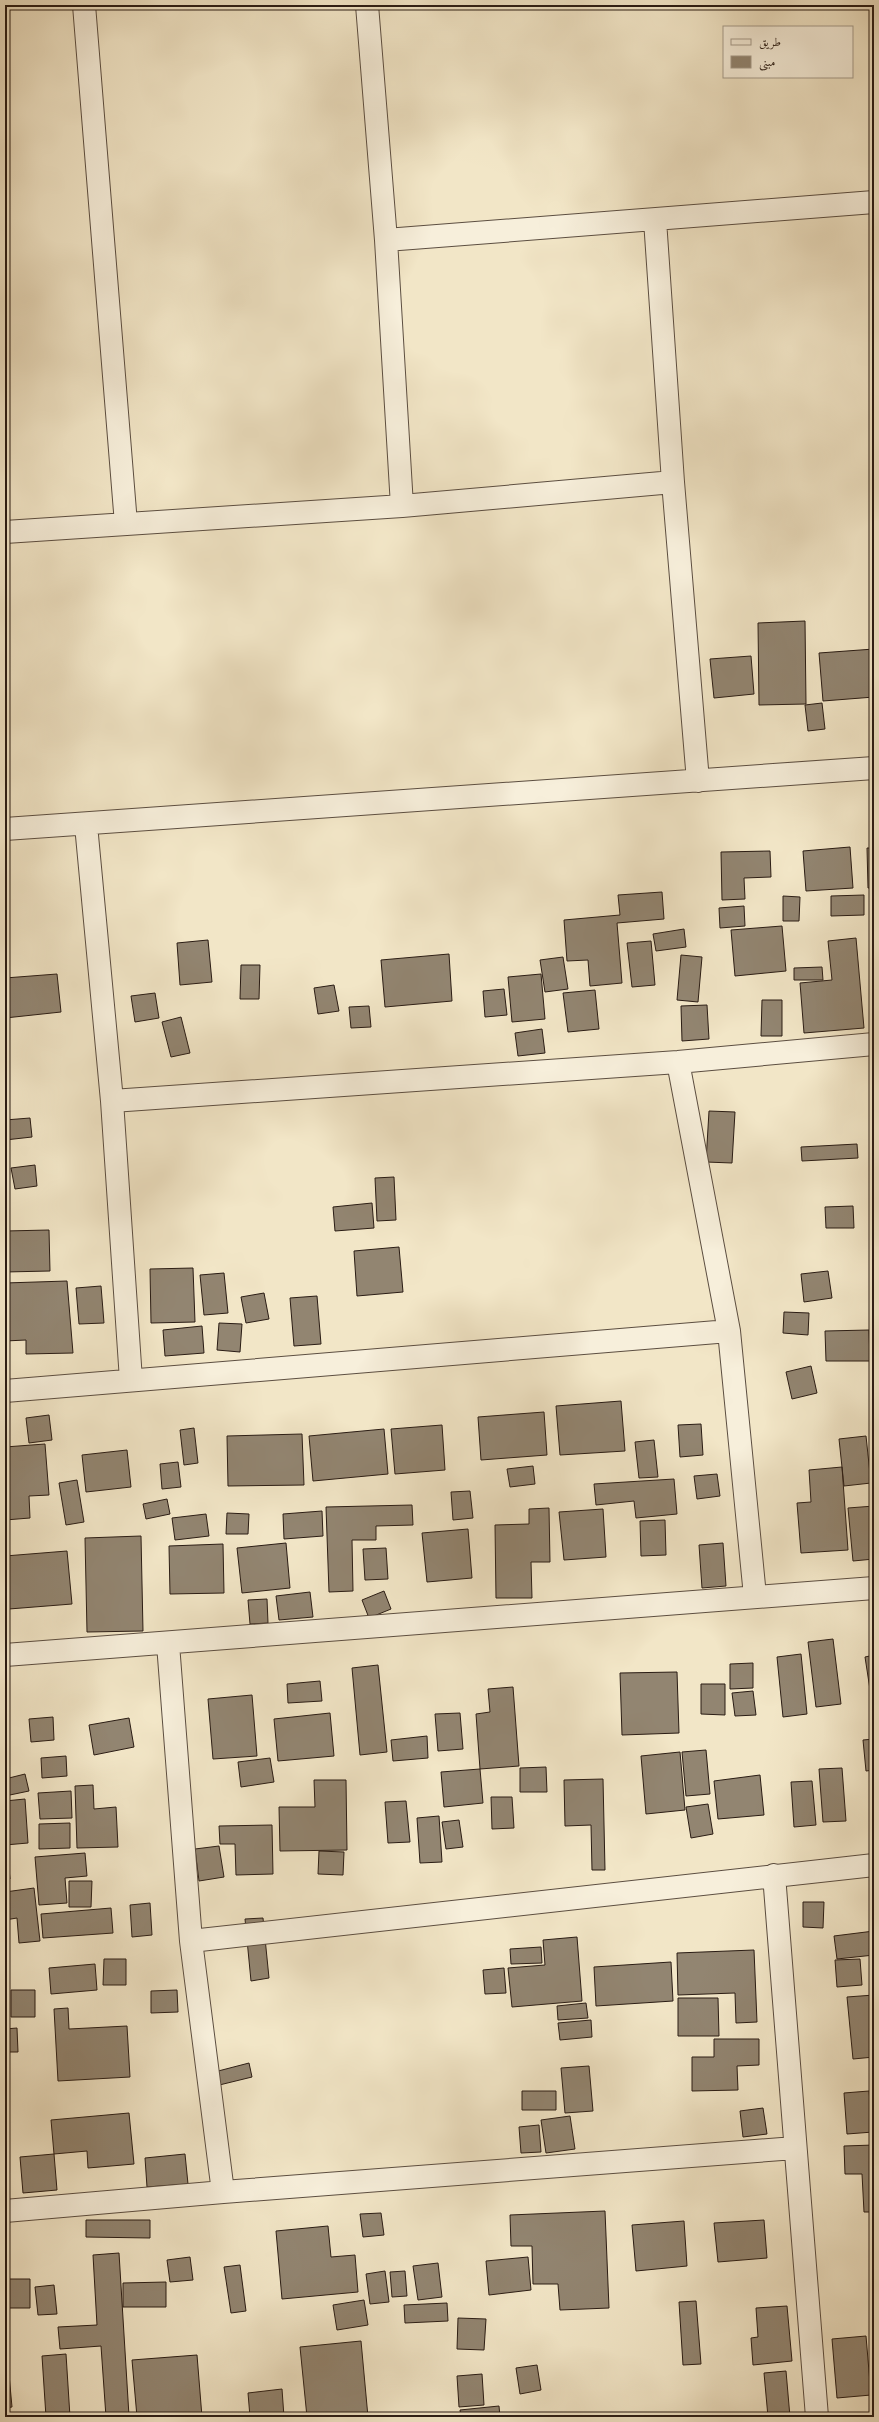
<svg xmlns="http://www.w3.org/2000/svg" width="879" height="2422" viewBox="0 0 879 2422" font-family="'Libre Bodoni',Amiri,serif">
<rect width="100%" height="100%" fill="#f2e6c7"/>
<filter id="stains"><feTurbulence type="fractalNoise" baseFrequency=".005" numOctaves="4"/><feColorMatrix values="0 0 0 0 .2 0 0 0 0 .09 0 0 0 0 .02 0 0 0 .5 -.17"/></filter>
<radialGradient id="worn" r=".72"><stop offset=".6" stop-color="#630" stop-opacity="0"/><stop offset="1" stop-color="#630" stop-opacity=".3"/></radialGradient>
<path fill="#928571" stroke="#2a1c14" d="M 805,621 L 806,704 L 759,705 L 758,623 Z
M 874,649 L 874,697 L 823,701 L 819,653 Z
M 751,656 L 754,694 L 714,698 L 710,659 Z
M 822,703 L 825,729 L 808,731 L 805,705 Z
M 850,847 L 853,888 L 806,891 L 803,851 Z
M 867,848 L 874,848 L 874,888 L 868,888 Z
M 770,851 L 771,877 L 744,878 L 745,899 L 722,900 L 721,852 Z
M 662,892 L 664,919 L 617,923 L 622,983 L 590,986 L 588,960 L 567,961 L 564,920 L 620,915 L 618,895 Z
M 864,895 L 864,915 L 831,916 L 831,896 Z
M 783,896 L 800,897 L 799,921 L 783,921 Z
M 744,906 L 745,926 L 720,928 L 719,908 Z
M 782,926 L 786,971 L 735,976 L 731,930 Z
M 684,929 L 686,947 L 656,951 L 653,934 Z
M 856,938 L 864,1028 L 804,1033 L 800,983 L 832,980 L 828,941 Z
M 208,940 L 212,982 L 180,985 L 177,943 Z
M 651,941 L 655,985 L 632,987 L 627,943 Z
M 449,954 L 452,1001 L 385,1007 L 381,960 Z
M 681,955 L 702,957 L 698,1002 L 677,1000 Z
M 563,957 L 568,989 L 545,992 L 540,960 Z
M 241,965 L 260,965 L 259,999 L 240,999 Z
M 822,967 L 823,980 L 794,980 L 794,968 Z
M 57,974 L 61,1012 L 5,1018 L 5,978 Z
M 541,974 L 545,1019 L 512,1022 L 508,977 Z
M 334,985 L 339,1011 L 318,1014 L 314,988 Z
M 504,989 L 507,1015 L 485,1017 L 483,991 Z
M 595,990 L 599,1029 L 568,1032 L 563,993 Z
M 155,993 L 159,1018 L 135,1022 L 131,996 Z
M 762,1000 L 782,1000 L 782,1036 L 761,1036 Z
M 707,1005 L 709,1039 L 682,1041 L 681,1006 Z
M 369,1006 L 371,1027 L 351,1028 L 349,1007 Z
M 181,1017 L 190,1053 L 171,1057 L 162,1022 Z
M 542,1029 L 545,1053 L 518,1056 L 515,1033 Z
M 709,1111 L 735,1112 L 732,1163 L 706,1162 Z
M 30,1118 L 32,1137 L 5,1140 L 5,1120 Z
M 857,1144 L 858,1158 L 802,1161 L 801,1147 Z
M 35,1165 L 37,1186 L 15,1189 L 11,1168 Z
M 394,1177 L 396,1220 L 377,1221 L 375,1178 Z
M 372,1203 L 374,1228 L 335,1231 L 333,1207 Z
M 853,1206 L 854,1228 L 826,1228 L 825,1207 Z
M 49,1230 L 50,1271 L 5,1272 L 5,1231 Z
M 399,1247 L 403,1292 L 357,1296 L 354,1251 Z
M 193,1268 L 195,1322 L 151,1323 L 150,1269 Z
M 828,1271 L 832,1298 L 804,1302 L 801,1274 Z
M 224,1273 L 228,1313 L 204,1315 L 200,1275 Z
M 67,1281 L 73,1353 L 26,1354 L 26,1340 L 5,1341 L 5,1283 Z
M 101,1286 L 104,1323 L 79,1324 L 76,1288 Z
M 264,1293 L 269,1319 L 246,1323 L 241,1297 Z
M 317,1296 L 321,1344 L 294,1346 L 290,1298 Z
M 784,1312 L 809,1313 L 808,1335 L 783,1333 Z
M 219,1323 L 242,1324 L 240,1352 L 217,1350 Z
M 202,1326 L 204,1353 L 165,1356 L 163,1330 Z
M 869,1330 L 870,1361 L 826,1361 L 825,1331 Z
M 811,1366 L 817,1393 L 792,1399 L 786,1372 Z
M 621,1401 L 625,1451 L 560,1455 L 556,1406 Z
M 544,1412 L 547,1455 L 481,1460 L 478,1417 Z
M 49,1415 L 52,1440 L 29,1443 L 26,1418 Z
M 701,1424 L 703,1455 L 680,1457 L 678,1425 Z
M 442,1425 L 445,1470 L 395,1474 L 391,1429 Z
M 194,1428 L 198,1463 L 184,1465 L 180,1430 Z
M 384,1429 L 388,1474 L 313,1481 L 309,1436 Z
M 302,1434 L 304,1485 L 228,1486 L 227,1436 Z
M 866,1436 L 871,1483 L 844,1486 L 839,1439 Z
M 654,1440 L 658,1477 L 639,1478 L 635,1442 Z
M 45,1444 L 49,1495 L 29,1496 L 30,1518 L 5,1520 L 5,1447 Z
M 127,1450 L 131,1487 L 86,1492 L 82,1455 Z
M 178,1462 L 181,1487 L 162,1489 L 160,1464 Z
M 533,1466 L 535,1484 L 510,1487 L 507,1469 Z
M 842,1467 L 848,1550 L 801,1553 L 797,1503 L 811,1502 L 809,1470 Z
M 717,1474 L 720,1496 L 697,1499 L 694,1476 Z
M 674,1479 L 677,1514 L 636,1518 L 634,1501 L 596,1505 L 594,1484 Z
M 77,1480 L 84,1522 L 66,1525 L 59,1483 Z
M 470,1491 L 473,1518 L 453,1520 L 451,1492 Z
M 167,1499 L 170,1514 L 146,1519 L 143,1504 Z
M 412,1505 L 413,1525 L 376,1526 L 376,1540 L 352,1540 L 353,1591 L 329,1592 L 326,1507 Z
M 874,1506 L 874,1559 L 853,1561 L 848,1508 Z
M 549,1508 L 550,1562 L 531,1562 L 532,1598 L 496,1598 L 495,1525 L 529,1524 L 529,1509 Z
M 603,1509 L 606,1557 L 564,1560 L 559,1512 Z
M 322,1511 L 323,1536 L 284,1539 L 283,1514 Z
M 227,1513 L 249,1514 L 248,1534 L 226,1534 Z
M 206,1514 L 209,1536 L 175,1540 L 172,1518 Z
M 665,1520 L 666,1555 L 641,1556 L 640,1521 Z
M 468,1529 L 472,1578 L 427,1582 L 422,1533 Z
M 141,1536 L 143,1631 L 87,1632 L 85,1538 Z
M 286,1543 L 290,1588 L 242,1593 L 237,1548 Z
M 723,1543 L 726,1586 L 702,1588 L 699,1545 Z
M 223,1544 L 224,1593 L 170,1594 L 169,1546 Z
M 386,1548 L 388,1579 L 365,1580 L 363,1549 Z
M 67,1551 L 72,1604 L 9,1609 L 5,1556 Z
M 384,1591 L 391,1609 L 369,1618 L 362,1600 Z
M 310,1592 L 313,1617 L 279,1620 L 276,1596 Z
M 267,1599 L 268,1623 L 250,1624 L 248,1600 Z
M 833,1639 L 841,1704 L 816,1707 L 808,1642 Z
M 801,1654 L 807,1714 L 783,1717 L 777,1657 Z
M 874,1655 L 874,1695 L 871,1696 L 865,1657 Z
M 753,1663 L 753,1688 L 730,1689 L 730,1664 Z
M 378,1665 L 387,1752 L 360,1755 L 352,1668 Z
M 677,1672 L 679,1733 L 622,1735 L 620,1673 Z
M 320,1681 L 322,1701 L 288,1703 L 287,1684 Z
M 701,1684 L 725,1684 L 725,1715 L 701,1714 Z
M 513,1687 L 519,1766 L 480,1769 L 476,1714 L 490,1712 L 488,1689 Z
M 753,1691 L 756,1715 L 735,1716 L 732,1693 Z
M 252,1695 L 257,1756 L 213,1759 L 208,1699 Z
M 330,1713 L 334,1756 L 278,1761 L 274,1719 Z
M 460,1713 L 463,1749 L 438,1751 L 435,1714 Z
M 53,1717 L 54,1740 L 31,1742 L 29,1719 Z
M 129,1718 L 134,1747 L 94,1755 L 89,1725 Z
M 427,1736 L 428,1758 L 393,1761 L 391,1740 Z
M 874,1739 L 874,1770 L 866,1771 L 863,1740 Z
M 706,1750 L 710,1794 L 686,1796 L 682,1752 Z
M 680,1752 L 685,1810 L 646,1814 L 641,1756 Z
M 66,1756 L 67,1776 L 42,1778 L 41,1758 Z
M 270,1758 L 274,1782 L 241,1787 L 238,1762 Z
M 546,1767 L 547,1792 L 520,1792 L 520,1768 Z
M 842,1768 L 846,1821 L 823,1822 L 819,1769 Z
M 480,1769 L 483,1803 L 444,1807 L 441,1772 Z
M 25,1774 L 29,1791 L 5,1796 L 5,1779 Z
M 760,1775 L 764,1815 L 718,1819 L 714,1781 Z
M 603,1779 L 605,1870 L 592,1870 L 591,1825 L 565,1826 L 564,1780 Z
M 314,1780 L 346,1780 L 347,1850 L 280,1851 L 279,1807 L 315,1807 Z
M 812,1781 L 816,1825 L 794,1827 L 791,1782 Z
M 93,1785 L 94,1809 L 116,1807 L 118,1847 L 77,1848 L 75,1786 Z
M 71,1791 L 72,1818 L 40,1819 L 38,1793 Z
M 491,1797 L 512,1797 L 514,1828 L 492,1829 Z
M 25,1799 L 28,1843 L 5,1845 L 5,1801 Z
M 406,1801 L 410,1842 L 388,1843 L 385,1802 Z
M 708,1804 L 713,1834 L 691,1838 L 686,1807 Z
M 439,1816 L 442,1862 L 420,1863 L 417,1818 Z
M 459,1820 L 463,1847 L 446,1849 L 442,1822 Z
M 70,1823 L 70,1848 L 39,1849 L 39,1824 Z
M 272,1825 L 273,1874 L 236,1875 L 235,1844 L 220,1844 L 219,1826 Z
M 219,1846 L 224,1877 L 199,1881 L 195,1849 Z
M 319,1851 L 344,1852 L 343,1875 L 318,1874 Z
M 85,1853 L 87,1876 L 65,1878 L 67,1903 L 39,1905 L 35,1857 Z
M 5,1859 L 8,1859 L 10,1879 L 5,1879 Z
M 69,1881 L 92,1881 L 91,1907 L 69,1907 Z
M 34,1888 L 40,1941 L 19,1943 L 17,1918 L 5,1920 L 5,1892 Z
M 803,1902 L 824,1902 L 823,1928 L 803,1927 Z
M 150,1903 L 152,1935 L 132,1937 L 130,1905 Z
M 111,1908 L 113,1933 L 43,1938 L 41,1914 Z
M 263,1918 L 269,1978 L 251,1981 L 245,1919 Z
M 874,1931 L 874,1955 L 837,1959 L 834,1936 Z
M 577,1937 L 582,2001 L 512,2007 L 508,1968 L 545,1965 L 543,1940 Z
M 541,1947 L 542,1963 L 511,1964 L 510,1949 Z
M 754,1950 L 757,2022 L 736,2023 L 735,1993 L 678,1995 L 677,1953 Z
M 104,1959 L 126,1959 L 126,1985 L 103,1985 Z
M 860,1959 L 862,1985 L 837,1987 L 835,1960 Z
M 671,1962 L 673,2001 L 596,2006 L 594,1967 Z
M 95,1964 L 97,1990 L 51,1994 L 49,1968 Z
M 504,1968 L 506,1993 L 485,1994 L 483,1970 Z
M 11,1990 L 35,1990 L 35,2017 L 11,2017 Z
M 177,1990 L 178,2012 L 151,2013 L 151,1991 Z
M 874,1995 L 874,2057 L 853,2059 L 847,1997 Z
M 678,1998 L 718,1998 L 719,2036 L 678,2036 Z
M 586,2003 L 588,2018 L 558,2020 L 557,2006 Z
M 68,2008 L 69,2029 L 127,2026 L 130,2077 L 58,2081 L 54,2009 Z
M 591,2020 L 592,2037 L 560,2040 L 558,2023 Z
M 17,2028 L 18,2052 L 5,2052 L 5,2029 Z
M 714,2039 L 759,2039 L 759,2065 L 737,2066 L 738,2090 L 692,2091 L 692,2057 L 714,2057 Z
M 249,2063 L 252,2077 L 203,2089 L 199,2076 Z
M 589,2066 L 593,2111 L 565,2113 L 561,2068 Z
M 872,2087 L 874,2087 L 874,2113 Z
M 522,2091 L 556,2091 L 556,2110 L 522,2110 Z
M 869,2091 L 873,2132 L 847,2134 L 844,2093 Z
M 763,2108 L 767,2134 L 743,2137 L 740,2111 Z
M 129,2113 L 134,2164 L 88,2168 L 87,2151 L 54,2154 L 51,2120 Z
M 570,2116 L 575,2149 L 546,2153 L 541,2120 Z
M 539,2125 L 541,2152 L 521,2153 L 519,2127 Z
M 874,2145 L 874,2212 L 864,2212 L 862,2174 L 845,2174 L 844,2146 Z
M 54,2154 L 57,2190 L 23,2193 L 20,2157 Z
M 185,2154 L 188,2184 L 147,2187 L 145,2158 Z
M 605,2211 L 609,2308 L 560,2310 L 558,2284 L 533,2284 L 532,2246 L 511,2246 L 510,2215 Z
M 381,2213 L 384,2235 L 363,2237 L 360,2214 Z
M 86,2220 L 150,2220 L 150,2238 L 86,2237 Z
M 764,2220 L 767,2258 L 718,2262 L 714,2223 Z
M 684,2221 L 687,2266 L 636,2271 L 632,2225 Z
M 328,2226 L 331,2257 L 355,2255 L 358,2292 L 282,2299 L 276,2231 Z
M 119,2253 L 129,2416 L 106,2417 L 101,2346 L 60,2349 L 58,2327 L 97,2325 L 93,2255 Z
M 190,2257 L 193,2280 L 170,2282 L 167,2260 Z
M 528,2257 L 531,2290 L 489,2295 L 486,2261 Z
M 438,2263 L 442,2297 L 418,2300 L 413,2266 Z
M 240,2265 L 246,2311 L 231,2313 L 224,2267 Z
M 385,2271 L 389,2302 L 370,2304 L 366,2274 Z
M 405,2271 L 407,2296 L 392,2297 L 390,2272 Z
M 9,2279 L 30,2279 L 30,2308 L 8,2308 Z
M 166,2282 L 166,2307 L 123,2307 L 123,2283 Z
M 54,2285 L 57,2314 L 38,2315 L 35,2287 Z
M 364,2300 L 368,2325 L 337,2330 L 333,2305 Z
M 696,2301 L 701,2364 L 683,2365 L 679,2302 Z
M 447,2303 L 448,2321 L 405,2323 L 404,2305 Z
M 787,2306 L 792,2361 L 753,2365 L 751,2338 L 758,2337 L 756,2308 Z
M 458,2318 L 486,2319 L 484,2350 L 457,2349 Z
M 870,2319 L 874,2319 L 874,2363 L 873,2363 Z
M 866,2336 L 871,2395 L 837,2398 L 832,2339 Z
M 361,2341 L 368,2417 L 307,2417 L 300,2347 Z
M 66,2354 L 70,2417 L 46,2417 L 42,2356 Z
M 197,2355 L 202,2417 L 137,2417 L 132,2360 Z
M 5,2364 L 8,2364 L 12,2407 L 5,2408 Z
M 537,2365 L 541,2390 L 520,2394 L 516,2368 Z
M 786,2371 L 790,2417 L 768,2417 L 764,2373 Z
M 482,2374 L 484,2405 L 459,2407 L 457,2376 Z
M 282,2389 L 284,2417 L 250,2417 L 248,2393 Z
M 499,2406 L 500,2417 L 461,2417 L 460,2410 Z"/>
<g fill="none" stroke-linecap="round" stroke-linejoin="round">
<defs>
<path id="minor" d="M 84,5 L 126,524
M 367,5 L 386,240 L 402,506
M 655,220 L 673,482 L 698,781
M 386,240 L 874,202
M 5,532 L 402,506 L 673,482
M 86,825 L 112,1101 L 131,1380
M 5,829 L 874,768
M 678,1062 L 729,1331 L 755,1596
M 112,1101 L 678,1062 L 874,1044
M 5,1391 L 729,1331
M 168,1644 L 191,1941 L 223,2192
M 5,1655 L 874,1588
M 774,1875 L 817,2417
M 191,1941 L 874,1865
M 5,2211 L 223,2192 L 795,2148"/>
</defs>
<use href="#minor" stroke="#5c4e41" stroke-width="24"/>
<use href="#minor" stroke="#f7efdb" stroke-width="22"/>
</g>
<rect width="879" height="2422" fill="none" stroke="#f2e6c7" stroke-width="20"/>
<rect x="6" y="6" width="867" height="2410" fill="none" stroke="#2a1c14" stroke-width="2"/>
<rect x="10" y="10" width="859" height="2402" fill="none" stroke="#2a1c14"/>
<rect x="723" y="26" width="130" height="52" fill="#f7efdb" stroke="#a59b8b"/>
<rect x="731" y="39" width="20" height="6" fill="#f7efdb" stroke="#a59b8b"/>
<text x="759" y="46" font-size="12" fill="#2a1c14">طريق</text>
<rect x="731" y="56" width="20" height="12" fill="#928571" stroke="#a59b8b"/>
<text x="759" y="66" font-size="12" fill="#2a1c14">مبنى</text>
<rect width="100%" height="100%" filter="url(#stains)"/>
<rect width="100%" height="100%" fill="url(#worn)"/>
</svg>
